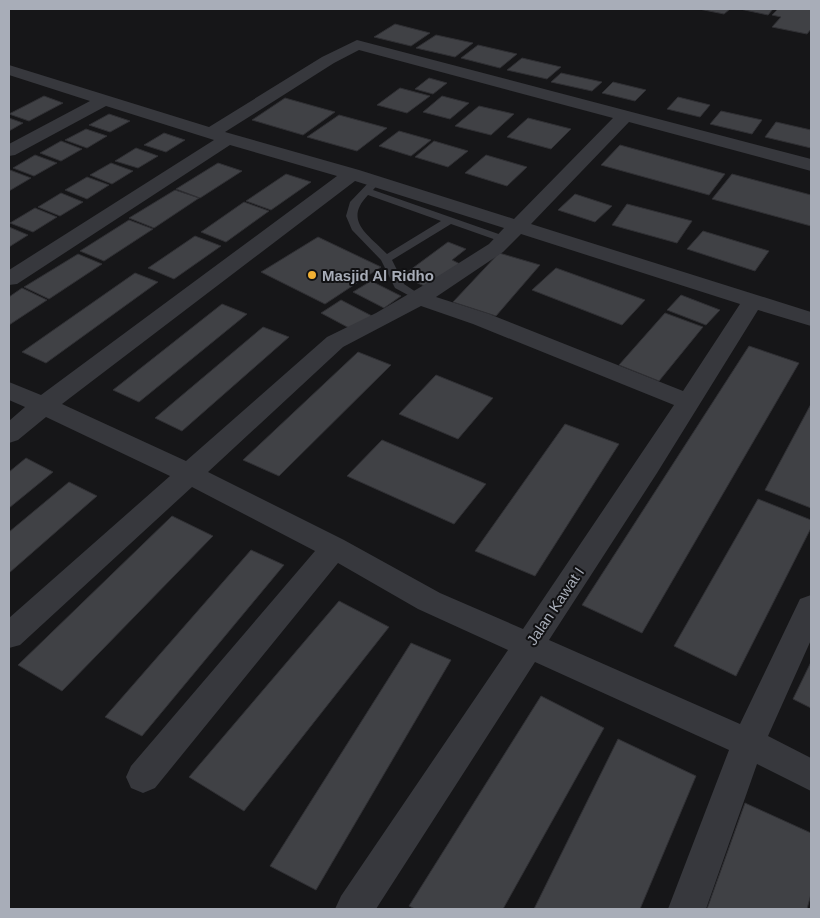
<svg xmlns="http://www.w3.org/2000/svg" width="820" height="918" viewBox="0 0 820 918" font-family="Arial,sans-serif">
<rect width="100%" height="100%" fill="#161618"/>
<path fill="#404145" stroke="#303034" d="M 699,9 L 730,9 L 724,14 Z
M 740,9 L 773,9 L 768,15 Z
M 778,9 L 811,9 L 811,29 L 807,34 L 772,27 L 781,17 L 772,15 Z
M 395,24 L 430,33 L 411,46 L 374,37 Z
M 436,35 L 473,43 L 455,57 L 416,48 Z
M 478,45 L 517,54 L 500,68 L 461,58 Z
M 522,58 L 561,67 L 547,79 L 507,70 Z
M 561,73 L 602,82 L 592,91 L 551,82 Z
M 429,78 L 447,83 L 433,94 L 415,89 Z
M 613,82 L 646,90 L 635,101 L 602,93 Z
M 400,88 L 430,96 L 407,113 L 377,105 Z
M 44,96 L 63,103 L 29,121 L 9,114 Z
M 442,96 L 469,103 L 450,119 L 423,112 Z
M 678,97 L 710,105 L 700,117 L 667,109 Z
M 285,98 L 335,112 L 303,135 L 252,120 Z
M 479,106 L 514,114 L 491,135 L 455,126 Z
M 721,111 L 762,120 L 752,134 L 710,124 Z
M 109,114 L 130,121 L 110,132 L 89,125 Z
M 339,115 L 387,128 L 357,151 L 307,137 Z
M 9,118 L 23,123 L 9,131 Z
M 528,118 L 571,129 L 551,149 L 507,137 Z
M 776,122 L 811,130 L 811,148 L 765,137 Z
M 86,129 L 107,136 L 87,148 L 65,140 Z
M 399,131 L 431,140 L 411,156 L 379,146 Z
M 164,133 L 185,140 L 166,152 L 144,145 Z
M 61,141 L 82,149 L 61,161 L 40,153 Z
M 434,141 L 468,151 L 448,167 L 415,157 Z
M 620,145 L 725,174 L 709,195 L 601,165 Z
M 136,148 L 158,156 L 138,168 L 115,161 Z
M 35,155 L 57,163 L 34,176 L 13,168 Z
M 486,155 L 527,167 L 507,186 L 465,173 Z
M 111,163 L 133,171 L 112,184 L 90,175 Z
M 218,163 L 242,171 L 200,198 L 176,189 Z
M 9,170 L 10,170 L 31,178 L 9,191 Z
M 286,174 L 311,182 L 271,210 L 246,201 Z
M 732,174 L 811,195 L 811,226 L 712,199 Z
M 87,177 L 109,185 L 87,199 L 65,190 Z
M 175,190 L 199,198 L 154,228 L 129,218 Z
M 61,193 L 83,202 L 60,216 L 38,207 Z
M 575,194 L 612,206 L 595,222 L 558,210 Z
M 244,202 L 269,211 L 226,242 L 201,232 Z
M 627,204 L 692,221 L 677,243 L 612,225 Z
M 35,208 L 57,217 L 33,232 L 10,223 Z
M 129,220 L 153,229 L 104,261 L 80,251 Z
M 9,227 L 28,235 L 9,247 Z
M 703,231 L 769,251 L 755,271 L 687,249 Z
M 195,236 L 221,246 L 174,279 L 148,268 Z
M 318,237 L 381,267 L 325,304 L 261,272 Z
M 448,242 L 466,249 L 452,260 L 462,265 L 431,289 L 402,276 Z
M 499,253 L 540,265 L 496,316 L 453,302 Z
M 78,254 L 102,264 L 49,299 L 24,287 Z
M 556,268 L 645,300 L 622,325 L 532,290 Z
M 135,273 L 158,282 L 46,363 L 22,352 Z
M 371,281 L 401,296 L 384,308 L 353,292 Z
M 22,288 L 47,300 L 9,325 L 9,297 Z
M 681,295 L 720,310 L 706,325 L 667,310 Z
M 341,300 L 372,316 L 351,329 L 321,313 Z
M 222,304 L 247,314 L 139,402 L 113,390 Z
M 665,313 L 703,327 L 659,381 L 619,365 Z
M 263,327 L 289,337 L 182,431 L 155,418 Z
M 749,346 L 799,363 L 642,633 L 582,605 Z
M 358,352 L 391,365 L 279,476 L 243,460 Z
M 436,375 L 493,398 L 458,439 L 399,414 Z
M 811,404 L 811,508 L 765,490 Z
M 565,424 L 619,444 L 535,576 L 475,551 Z
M 382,440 L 486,484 L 454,524 L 347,476 Z
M 26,458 L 53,472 L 9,508 L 9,472 Z
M 69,482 L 97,496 L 9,573 L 9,532 Z
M 758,499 L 811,520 L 811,528 L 736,676 L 674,646 Z
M 172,516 L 213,536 L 62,691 L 18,665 Z
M 251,550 L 284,565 L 142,736 L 105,717 Z
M 339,601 L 389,627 L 244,811 L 189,777 Z
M 411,643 L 451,660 L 316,890 L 270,866 Z
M 811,662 L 811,708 L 793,699 Z
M 541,696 L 604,728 L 503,909 L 415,909 L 409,906 Z
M 618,739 L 696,776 L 640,909 L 534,909 Z
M 745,803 L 811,833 L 811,894 L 807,909 L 707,909 Z"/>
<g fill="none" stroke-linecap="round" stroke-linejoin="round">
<path fill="#37383d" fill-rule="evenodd" d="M 376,178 L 381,181 L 373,190 L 510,238 L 511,240 L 510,242 L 502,242 L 451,224 L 392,260 L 404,284 L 425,298 L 419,301 L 395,288 L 381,260 L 352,230 L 346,216 L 350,202 L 372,179 ZM 368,195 L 441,221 L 387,254 C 368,234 343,221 368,195 Z"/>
<path fill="#37383d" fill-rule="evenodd" d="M 357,40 L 811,159 L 811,171 L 629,122 L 531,224 L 811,312 L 811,326 L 758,310 L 657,473 L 549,640 L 740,724 L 800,599 L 811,595 L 811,640 L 768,736 L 811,758 L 811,791 L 757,764 L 706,909 L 668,909 L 729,750 L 535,662 L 376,909 L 335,909 L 341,896 L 508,650 L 418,609 L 338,563 L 155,788 L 143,793 L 131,788 L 126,777 L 131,766 L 315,551 L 192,487 L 20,645 L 9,648 L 9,618 L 170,476 L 46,417 L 18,440 L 9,443 L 9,421 L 25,407 L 9,400 L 9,382 L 41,395 L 337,176 L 230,145 L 17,284 L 9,285 L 9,270 L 214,140 L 106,106 L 15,155 L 9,156 L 9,144 L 90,101 L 9,75 L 9,65 L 209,127 L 322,57 ZM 359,50 L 613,118 L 514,219 L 359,170 L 225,132 L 334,63 ZM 355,181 L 504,228 L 489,244 L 424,285 L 376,313 L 327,337 L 186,461 L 62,404 ZM 521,234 L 740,304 L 683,391 L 489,314 L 436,297 L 503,252 ZM 421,306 L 473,324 L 674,405 L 523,629 L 440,593 L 344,540 L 208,472 L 343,347 Z"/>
</g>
<circle fill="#f2b134" stroke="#111113" stroke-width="2" cx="312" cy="275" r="5"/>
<g text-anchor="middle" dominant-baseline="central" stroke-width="4" stroke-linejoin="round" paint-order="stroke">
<g font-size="15" font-weight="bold" fill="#a8adb8" stroke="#111113" text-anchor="start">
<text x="322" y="275">Masjid Al Ridho</text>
</g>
<g font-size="15" fill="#a8adb8" stroke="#111113">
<text transform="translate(555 606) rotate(-56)">Jalan Kawat I</text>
</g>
</g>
<rect width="820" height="918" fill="none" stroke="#a8adb8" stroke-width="20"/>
</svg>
